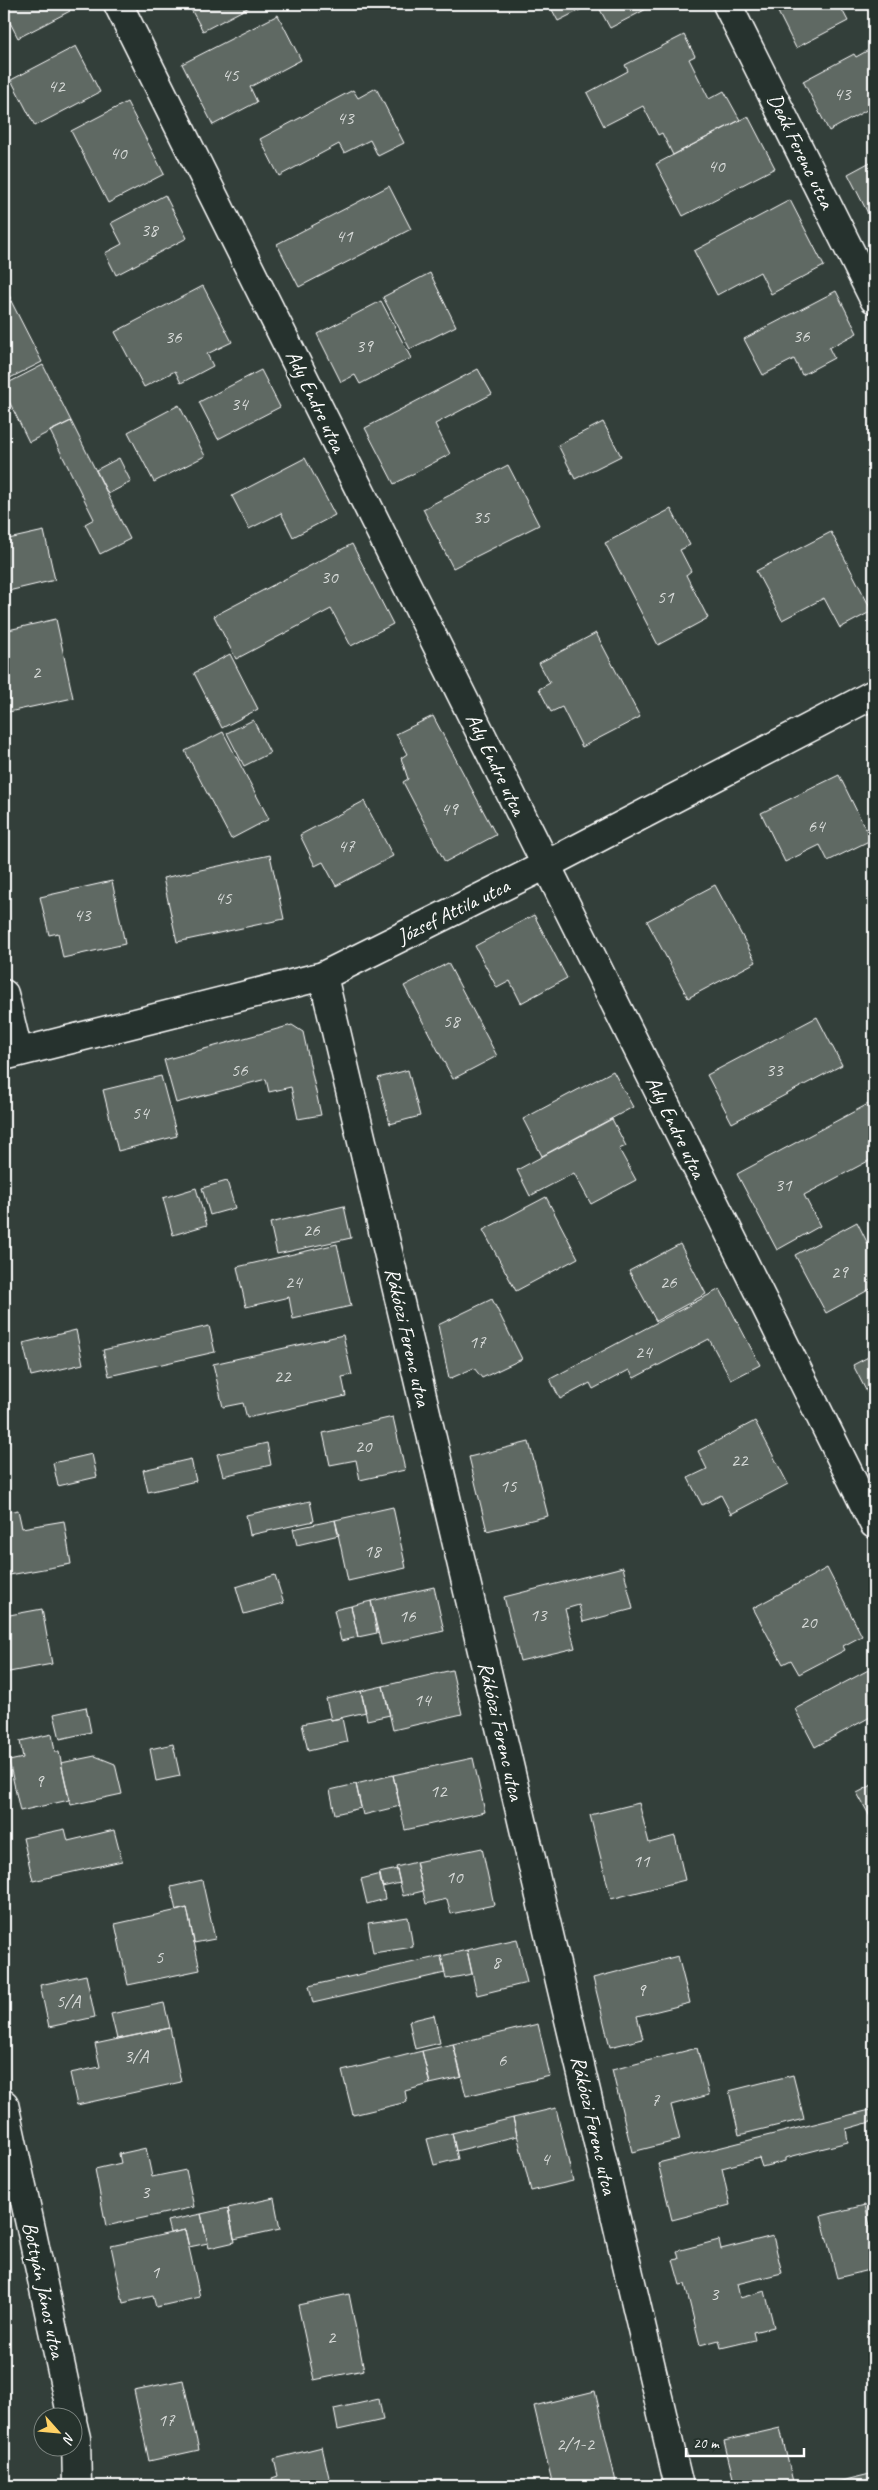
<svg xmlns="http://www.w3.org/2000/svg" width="878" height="2490" viewBox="0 0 878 2490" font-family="Caveat,sans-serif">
<rect width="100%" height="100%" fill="#333f3a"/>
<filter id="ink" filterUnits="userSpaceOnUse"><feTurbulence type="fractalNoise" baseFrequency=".02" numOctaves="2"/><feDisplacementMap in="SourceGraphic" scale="10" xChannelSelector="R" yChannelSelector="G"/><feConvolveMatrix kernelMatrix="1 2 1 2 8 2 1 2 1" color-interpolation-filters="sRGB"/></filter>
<g filter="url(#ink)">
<path fill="#5f6964" stroke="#fff" d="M 4,4 L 66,4 L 70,11 L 18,38 L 4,11 Z
M 188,4 L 255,4 L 203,31 Z
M 549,4 L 592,4 L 558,21 Z
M 597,4 L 656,4 L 610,28 Z
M 774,4 L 839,4 L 848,21 L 796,48 Z
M 278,15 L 301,60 L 250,87 L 257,102 L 213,125 L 182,64 Z
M 684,35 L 695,56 L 689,59 L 709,99 L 724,91 L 740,120 L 673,155 L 662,133 L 658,135 L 643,106 L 604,126 L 587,93 L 628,71 L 625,65 Z
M 76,46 L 100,92 L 35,126 L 11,80 Z
M 874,47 L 874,106 L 829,131 L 803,81 L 854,54 L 856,57 Z
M 376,88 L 404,143 L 378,156 L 370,140 L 344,153 L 339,144 L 279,176 L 260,139 L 353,90 L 358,98 Z
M 127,102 L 164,174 L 108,203 L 71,131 Z
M 748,116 L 775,168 L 683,216 L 656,164 Z
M 874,160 L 874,225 L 848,174 Z
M 389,186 L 411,229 L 299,287 L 277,244 Z
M 165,195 L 187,238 L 116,275 L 105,253 L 122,244 L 111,223 Z
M 790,200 L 824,266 L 771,294 L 760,272 L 717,295 L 694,251 Z
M 430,273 L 456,326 L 410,349 L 383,297 Z
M 4,285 L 12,301 L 4,305 Z
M 203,286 L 232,342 L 207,354 L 213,366 L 181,383 L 175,371 L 144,387 L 115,332 Z
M 836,291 L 857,333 L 829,348 L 834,358 L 802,375 L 794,359 L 763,375 L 744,339 Z
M 11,301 L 42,362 L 4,381 L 4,305 Z
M 381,301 L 411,358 L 360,384 L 355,375 L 341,382 L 317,334 Z
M 43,365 L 71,421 L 29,442 L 4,391 L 4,385 Z
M 478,369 L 492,394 L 435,424 L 450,454 L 394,484 L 365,428 Z
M 261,370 L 280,407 L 218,439 L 199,402 Z
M 179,405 L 205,456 L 154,482 L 128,432 Z
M 71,421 L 130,539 L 100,554 L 85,524 L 94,519 L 50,431 Z
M 603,422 L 621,456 L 575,479 L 558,445 Z
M 119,458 L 131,482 L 108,494 L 96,470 Z
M 305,458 L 335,515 L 293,537 L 281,513 L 249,529 L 232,496 Z
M 508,465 L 539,525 L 453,568 L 423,509 Z
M 671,509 L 690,545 L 680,550 L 691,571 L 686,575 L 708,618 L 658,645 L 605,543 Z
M 44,531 L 55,580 L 4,592 L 4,540 Z
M 831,532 L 872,611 L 840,628 L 824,598 L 782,620 L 756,571 Z
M 352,544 L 393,624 L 351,646 L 331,609 L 236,659 L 214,616 Z
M 56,619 L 73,698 L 4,713 L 4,646 L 6,645 L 4,631 Z
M 596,633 L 640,717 L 582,747 L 562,707 L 551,712 L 539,689 L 550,683 L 539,663 Z
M 230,654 L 258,709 L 222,728 L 194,673 Z
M 433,716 L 496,835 L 445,862 L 403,782 L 408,779 L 401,758 L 407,754 L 396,734 Z
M 253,720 L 270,753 L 244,766 L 227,733 Z
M 223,732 L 269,819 L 231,839 L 185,751 Z
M 839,775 L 871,840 L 828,861 L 820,845 L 785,862 L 761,813 Z
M 364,801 L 393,856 L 336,886 L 323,862 L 315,866 L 300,835 Z
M 270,855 L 284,919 L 177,942 L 163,878 Z
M 112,881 L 125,944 L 63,958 L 58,933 L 49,935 L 40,897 Z
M 715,885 L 756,962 L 688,998 L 647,921 Z
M 534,915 L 567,978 L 521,1003 L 510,981 L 497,988 L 475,946 Z
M 448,963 L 497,1056 L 453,1079 L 404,986 Z
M 817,1017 L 842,1065 L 732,1123 L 707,1075 Z
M 292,1025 L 303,1032 L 321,1115 L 298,1119 L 291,1087 L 269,1092 L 266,1079 L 176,1103 L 164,1060 Z
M 408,1070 L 420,1116 L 390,1124 L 378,1078 Z
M 613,1071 L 633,1107 L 542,1156 L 523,1119 Z
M 161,1076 L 177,1136 L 118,1151 L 103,1090 Z
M 872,1102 L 874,1158 L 804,1195 L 820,1226 L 777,1250 L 737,1174 Z
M 612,1119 L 626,1146 L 619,1149 L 636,1180 L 591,1204 L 574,1173 L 530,1196 L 517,1170 Z
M 227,1181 L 235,1208 L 210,1215 L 202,1188 Z
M 196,1188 L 207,1225 L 173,1235 L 163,1198 Z
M 546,1197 L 578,1258 L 516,1291 L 483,1230 Z
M 344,1206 L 351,1238 L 277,1254 L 270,1223 Z
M 857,1222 L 874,1256 L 874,1287 L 826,1313 L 795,1255 Z
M 337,1244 L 351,1306 L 293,1319 L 289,1297 L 246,1307 L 237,1267 Z
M 680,1244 L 706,1294 L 656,1321 L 629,1271 Z
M 720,1289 L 760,1365 L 731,1380 L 709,1339 L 634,1378 L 629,1370 L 593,1389 L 590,1383 L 560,1399 L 550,1379 Z
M 492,1299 L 522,1359 L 482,1378 L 474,1368 L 449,1379 L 438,1325 Z
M 209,1326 L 215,1352 L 109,1376 L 103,1350 Z
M 76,1330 L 83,1364 L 31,1376 L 23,1343 Z
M 343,1335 L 352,1375 L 342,1377 L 346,1396 L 247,1418 L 243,1403 L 223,1407 L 213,1364 Z
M 874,1354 L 874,1406 L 853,1365 Z
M 393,1417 L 405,1470 L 360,1480 L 356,1460 L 330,1465 L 323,1433 Z
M 755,1421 L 788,1484 L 731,1514 L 721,1495 L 702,1505 L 688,1478 L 707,1469 L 698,1451 Z
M 529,1442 L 548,1516 L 487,1531 L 469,1457 Z
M 267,1443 L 271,1465 L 223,1476 L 217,1454 Z
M 92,1454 L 97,1477 L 58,1486 L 53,1463 Z
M 191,1459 L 196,1481 L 148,1492 L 143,1470 Z
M 310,1501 L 314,1521 L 250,1535 L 246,1515 Z
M 393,1507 L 406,1568 L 348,1581 L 335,1520 Z
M 18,1510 L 22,1528 L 64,1521 L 71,1564 L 4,1576 L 4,1513 Z
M 335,1520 L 339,1535 L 297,1545 L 293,1529 Z
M 623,1567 L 633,1609 L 583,1622 L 579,1605 L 565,1609 L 575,1648 L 520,1661 L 504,1597 Z
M 827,1568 L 862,1636 L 843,1646 L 845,1650 L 799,1674 L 791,1660 L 783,1664 L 753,1608 Z
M 275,1575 L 284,1603 L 244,1614 L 236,1587 Z
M 434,1587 L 444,1631 L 381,1645 L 371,1601 Z
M 371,1601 L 377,1633 L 358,1637 L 351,1606 Z
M 351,1606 L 358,1637 L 341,1641 L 334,1610 Z
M 42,1609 L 52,1664 L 4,1673 L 4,1616 Z
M 874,1667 L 874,1715 L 815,1747 L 795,1709 Z
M 452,1670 L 462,1714 L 393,1730 L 383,1686 Z
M 383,1686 L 390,1715 L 367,1720 L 361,1691 Z
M 361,1691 L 366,1712 L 331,1720 L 326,1699 Z
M 86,1707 L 91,1732 L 60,1739 L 54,1714 Z
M 330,1718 L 331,1720 L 342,1718 L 347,1742 L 308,1751 L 302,1724 Z
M 52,1734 L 55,1752 L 59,1752 L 69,1800 L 20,1811 L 9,1761 L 23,1758 L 20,1741 Z
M 173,1744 L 180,1776 L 156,1781 L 150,1749 Z
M 95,1756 L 115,1764 L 122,1794 L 71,1805 L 61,1763 Z
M 473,1758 L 485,1812 L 405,1830 L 393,1775 Z
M 393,1775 L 400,1806 L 363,1815 L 356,1784 Z
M 356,1784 L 361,1808 L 335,1814 L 330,1790 Z
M 874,1784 L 874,1822 L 873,1822 L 857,1793 Z
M 639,1803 L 649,1843 L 675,1836 L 685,1880 L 611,1899 L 590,1815 Z
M 65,1829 L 68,1841 L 114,1830 L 122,1861 L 33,1881 L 23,1838 Z
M 482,1848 L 494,1905 L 451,1914 L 447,1899 L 426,1904 L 416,1862 Z
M 416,1862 L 423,1891 L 403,1896 L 396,1867 Z
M 397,1869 L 400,1883 L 382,1887 L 379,1873 Z
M 380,1874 L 385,1899 L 367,1904 L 361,1879 Z
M 202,1880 L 215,1939 L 194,1943 L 187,1908 L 176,1911 L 171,1887 Z
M 187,1908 L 200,1970 L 128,1985 L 115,1924 Z
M 408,1917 L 413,1947 L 373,1953 L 368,1923 Z
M 517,1939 L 527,1983 L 477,1995 L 467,1950 Z
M 467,1950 L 472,1974 L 446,1979 L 441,1956 Z
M 441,1956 L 445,1973 L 313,2003 L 309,1986 Z
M 678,1956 L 690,2003 L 637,2016 L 643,2039 L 610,2047 L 593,1978 Z
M 86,1975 L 95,2017 L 49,2027 L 40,1985 Z
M 164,2003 L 170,2028 L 117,2039 L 111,2014 Z
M 434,2015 L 440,2043 L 415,2049 L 409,2021 Z
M 538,2024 L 550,2076 L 466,2096 L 453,2044 Z
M 170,2028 L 181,2082 L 77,2105 L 70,2073 L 100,2067 L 95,2044 Z
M 453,2044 L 462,2077 L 430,2084 L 422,2051 Z
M 697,2048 L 709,2095 L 671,2105 L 680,2140 L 632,2152 L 612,2070 Z
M 422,2051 L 430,2084 L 405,2091 L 407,2102 L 353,2115 L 342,2071 Z
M 793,2075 L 804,2119 L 739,2135 L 729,2091 Z
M 556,2108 L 573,2181 L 531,2191 L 513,2118 Z
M 874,2109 L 874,2121 L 846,2129 L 848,2142 L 785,2158 L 785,2161 L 762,2167 L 759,2158 L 722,2168 L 730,2205 L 672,2220 L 658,2163 Z
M 513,2118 L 517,2136 L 456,2151 L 452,2133 Z
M 452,2133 L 458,2159 L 434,2165 L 427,2139 Z
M 146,2148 L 152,2177 L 186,2170 L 194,2207 L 106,2226 L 95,2169 L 121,2163 L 119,2154 Z
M 274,2198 L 280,2229 L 234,2239 L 228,2208 Z
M 865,2205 L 874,2242 L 874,2269 L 837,2278 L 821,2216 Z
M 228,2208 L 235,2242 L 209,2248 L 201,2214 Z
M 201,2214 L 208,2243 L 189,2247 L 185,2230 L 170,2233 L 167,2221 Z
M 185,2230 L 200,2297 L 156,2307 L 153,2296 L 123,2303 L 111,2246 Z
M 773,2236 L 782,2273 L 737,2284 L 740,2298 L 765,2291 L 774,2327 L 753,2332 L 755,2340 L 721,2348 L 719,2340 L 700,2345 L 685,2284 L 680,2285 L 673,2260 L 679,2259 L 677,2251 L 719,2240 L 721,2249 Z
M 349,2294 L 364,2370 L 314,2380 L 298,2305 Z
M 183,2380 L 199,2450 L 149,2461 L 134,2390 Z
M 595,2391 L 616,2482 L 599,2486 L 553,2486 L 534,2406 Z
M 379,2399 L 383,2420 L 338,2430 L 334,2409 Z
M 780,2428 L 794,2486 L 735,2486 L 724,2441 Z
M 322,2447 L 331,2486 L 274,2486 L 272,2478 L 278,2476 L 274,2459 Z
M 874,2473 L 874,2486 L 821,2486 Z"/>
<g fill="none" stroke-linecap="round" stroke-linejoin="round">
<defs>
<path id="minor" d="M 118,4 L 874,1524
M 727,4 L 874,299
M 323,976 L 679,2486
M 4,994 L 18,1052
M 4,1056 L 323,976 L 546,865 L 874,694
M 4,2104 L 72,2418
M 72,2421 L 76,2438 L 77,2486"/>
</defs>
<use href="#minor" stroke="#fff" stroke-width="31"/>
<use href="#minor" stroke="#26332d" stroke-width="28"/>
</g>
</g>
<g text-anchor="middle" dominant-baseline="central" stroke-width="5" stroke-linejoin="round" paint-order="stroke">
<g font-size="19" fill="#d7dad8">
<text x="230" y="75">45</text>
<text x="56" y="86">42</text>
<text x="842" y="94">43</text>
<text x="345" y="118">43</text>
<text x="118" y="153">40</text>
<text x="716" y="166">40</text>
<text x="149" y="230">38</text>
<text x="344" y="236">41</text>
<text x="801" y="336">36</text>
<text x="173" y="337">36</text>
<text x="364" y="346">39</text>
<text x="239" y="404">34</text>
<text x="481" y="517">35</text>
<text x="329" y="577">30</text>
<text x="665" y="597">51</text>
<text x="36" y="672">2</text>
<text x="449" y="809">49</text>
<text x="816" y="826">64</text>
<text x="346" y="846">47</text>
<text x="223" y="898">45</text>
<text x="82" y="915">43</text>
<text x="451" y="1021">58</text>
<text x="239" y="1070">56</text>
<text x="774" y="1070">33</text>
<text x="140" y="1113">54</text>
<text x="783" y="1185">31</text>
<text x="311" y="1230">26</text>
<text x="839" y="1272">29</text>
<text x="293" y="1282">24</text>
<text x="668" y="1282">26</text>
<text x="477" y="1342">17</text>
<text x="643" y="1352">24</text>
<text x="282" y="1376">22</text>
<text x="363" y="1446">20</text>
<text x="739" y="1460">22</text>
<text x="508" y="1486">15</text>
<text x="372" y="1551">18</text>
<text x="538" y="1615">13</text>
<text x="407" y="1616">16</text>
<text x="808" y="1622">20</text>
<text x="422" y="1700">14</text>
<text x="39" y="1781">9</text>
<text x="438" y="1791">12</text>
<text x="641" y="1861">11</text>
<text x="454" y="1877">10</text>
<text x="159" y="1957">5</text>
<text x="496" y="1962">8</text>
<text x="641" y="1990">9</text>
<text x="68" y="2001">5/A</text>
<text x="136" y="2056">3/A</text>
<text x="502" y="2060">6</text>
<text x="655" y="2100">7</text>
<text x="545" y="2159">4</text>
<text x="145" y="2192">3</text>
<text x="155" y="2272">1</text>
<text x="714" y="2294">3</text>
<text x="331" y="2337">2</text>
<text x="166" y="2420">17</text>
<text x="575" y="2444">2/1-2</text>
</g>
<g font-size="21" fill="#fff" stroke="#26332d">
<text transform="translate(801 151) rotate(64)">Deák Ferenc utca</text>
<text transform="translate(316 401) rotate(64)">Ady Endre utca</text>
<text transform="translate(496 764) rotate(64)">Ady Endre utca</text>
<text transform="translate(453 911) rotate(-26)">József Attila utca</text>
<text transform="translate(676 1127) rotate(64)">Ady Endre utca</text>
<text transform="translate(408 1337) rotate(77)">Rákóczi Ferenc utca</text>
<text transform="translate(501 1731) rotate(77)">Rákóczi Ferenc utca</text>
<text transform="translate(594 2125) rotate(77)">Rákóczi Ferenc utca</text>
<text transform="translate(44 2290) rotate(78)">Bottyán János utca</text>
</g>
</g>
<rect width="878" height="2490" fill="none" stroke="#26332d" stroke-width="20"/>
<rect x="10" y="10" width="858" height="2470" fill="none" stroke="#fff" stroke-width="2" filter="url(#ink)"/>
<g transform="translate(58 2432) rotate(117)"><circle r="24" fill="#26332d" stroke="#7d8581"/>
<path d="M0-4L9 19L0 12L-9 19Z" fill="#ffd166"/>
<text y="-8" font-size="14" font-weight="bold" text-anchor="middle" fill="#ffffff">N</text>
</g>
<path d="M686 2448v8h118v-8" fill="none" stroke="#ffffff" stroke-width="2.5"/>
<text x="693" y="2448" font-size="15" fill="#ffffff" stroke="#26332d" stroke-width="4" paint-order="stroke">20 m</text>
</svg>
